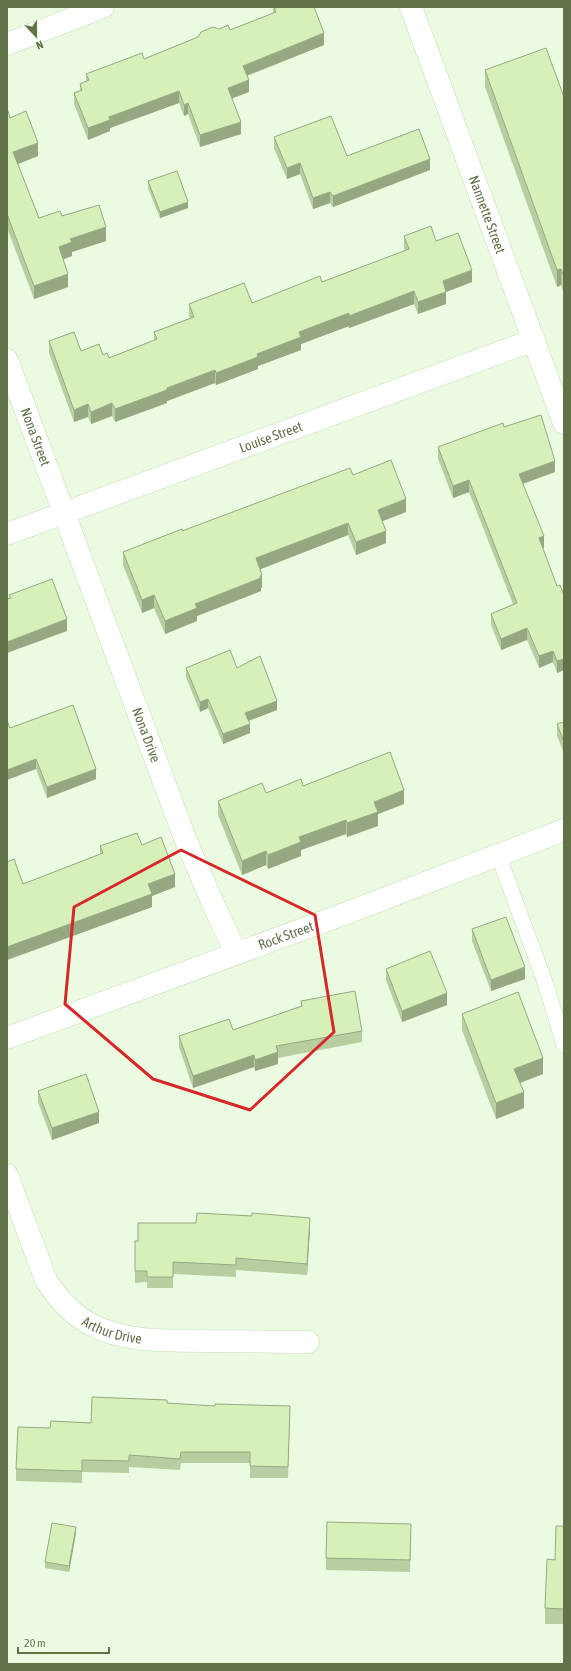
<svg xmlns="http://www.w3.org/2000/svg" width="571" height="1671" viewBox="0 0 571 1671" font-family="'Asap Condensed',sans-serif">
<rect width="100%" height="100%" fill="#eafbe2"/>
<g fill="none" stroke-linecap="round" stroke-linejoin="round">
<defs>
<path id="service" d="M 498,854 L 547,988 L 564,1045"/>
<g id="minor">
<path id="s1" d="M 411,7 L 564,423"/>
<path d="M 7,44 L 103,7"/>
<path id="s2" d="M 7,360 L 186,841 L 215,908 L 236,953"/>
<path id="s3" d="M 7,534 L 534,340"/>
<path id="s4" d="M 7,1038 L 344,914 L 564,830"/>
<path id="s5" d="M 7,1175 L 46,1280 C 58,1299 73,1316 94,1326 C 129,1343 169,1340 207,1341 C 241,1341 274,1342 308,1342"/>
</g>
</defs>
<use href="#service" stroke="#c8dab9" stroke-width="16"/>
<use href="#minor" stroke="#c8dab9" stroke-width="23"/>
<use href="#service" stroke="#fff" stroke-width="15"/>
<use href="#minor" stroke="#fff" stroke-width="22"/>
</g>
<path fill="#b9cea0" d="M 273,7 L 314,7 L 324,45 L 247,76 L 249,92 L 232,98 L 241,134 L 200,147 L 188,114 L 184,116 L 179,103 L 110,128 L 110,131 L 88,140 L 74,104 L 74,93 L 80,91 L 80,84 L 86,81 L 86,74 L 144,59 L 219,29 L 230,30 L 273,13 Z
M 485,70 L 564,97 L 564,293 L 561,285 L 557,287 L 485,87 Z
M 7,108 L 10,118 L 38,156 L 18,164 L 39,218 L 62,216 L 106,241 L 72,252 L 72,256 L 63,259 L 68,287 L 34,299 L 7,228 Z
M 274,137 L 347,156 L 430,170 L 333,207 L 330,203 L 313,209 L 300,174 L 287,179 L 274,148 Z
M 148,181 L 188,208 L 160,218 L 148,188 Z
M 404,236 L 436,241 L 472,282 L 446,292 L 446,304 L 418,314 L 414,304 L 349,328 L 349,326 L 301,344 L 301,350 L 258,366 L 258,369 L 216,385 L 215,383 L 167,401 L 167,403 L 115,422 L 112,416 L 91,424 L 88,417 L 74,422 L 49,353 L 49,341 L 81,351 L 103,355 L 109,358 L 154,340 L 154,332 L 190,318 L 189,316 L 189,304 L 252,303 L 322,282 L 405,251 L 404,248 Z
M 504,427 L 555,472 L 523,484 L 544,548 L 542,548 L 557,586 L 564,595 L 564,670 L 557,673 L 553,662 L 539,668 L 527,640 L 501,650 L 491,625 L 491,614 L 513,604 L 469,492 L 453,498 L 438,459 L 438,447 Z
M 353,475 L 406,512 L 382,521 L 386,543 L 356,555 L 348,535 L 260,569 L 262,588 L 261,588 L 261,591 L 197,616 L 197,621 L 165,634 L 154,608 L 142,613 L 123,565 L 123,552 L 182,531 Z
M 186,668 L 237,668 L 277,710 L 248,721 L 250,733 L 223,744 L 208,708 L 200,712 L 186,677 Z
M 564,722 L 564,753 L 557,736 L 557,724 Z
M 10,728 L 96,779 L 47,798 L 36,769 Z
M 303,786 L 404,804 L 378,814 L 378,826 L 347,837 L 346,834 L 301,850 L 301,856 L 268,869 L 266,865 L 242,875 L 218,815 L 218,801 Z
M 142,845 L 175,887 L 152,896 L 152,907 L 7,960 L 7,862 L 23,884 L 100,854 L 100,846 Z
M 472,929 L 525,979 L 491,991 L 472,941 Z
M 386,969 L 447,1005 L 402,1022 L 386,980 Z
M 301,1001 L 362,1031 L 362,1042 L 278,1058 L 278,1064 L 255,1071 L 254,1067 L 193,1088 L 179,1047 L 179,1036 L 233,1030 L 301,1006 Z
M 462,1014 L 543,1074 L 520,1083 L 524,1108 L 496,1119 L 462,1030 Z
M 38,1091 L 99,1123 L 52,1140 L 38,1102 Z
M 310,1229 L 307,1275 L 236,1270 L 236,1277 L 173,1274 L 173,1288 L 147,1288 L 147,1282 L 135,1283 L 135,1241 Z
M 167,1403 L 290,1417 L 288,1478 L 250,1478 L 250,1463 L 181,1463 L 180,1470 L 129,1467 L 129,1473 L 82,1472 L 82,1483 L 16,1481 L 16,1469 L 50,1428 L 91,1423 Z
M 564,1526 L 564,1624 L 545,1624 L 545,1608 L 555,1560 Z
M 76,1533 L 69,1572 L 45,1568 L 45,1562 Z
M 411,1535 L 410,1572 L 326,1570 L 326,1558 Z"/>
<path fill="#96a882" d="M 324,33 L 324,45 L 243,77 L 243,66 Z
M 249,80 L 249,92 L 228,100 L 228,88 Z
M 179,91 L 179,103 L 110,128 L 110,131 L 88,140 L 88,128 L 109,117 Z
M 188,103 L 188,114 L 184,116 L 184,105 Z
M 241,122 L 241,134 L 200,147 L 200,135 Z
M 38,143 L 38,156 L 13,166 L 13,152 Z
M 430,159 L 430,170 L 333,207 L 333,196 Z
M 300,163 L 300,174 L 287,179 L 287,168 Z
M 330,192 L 330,203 L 313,209 L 313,198 Z
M 188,202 L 188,208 L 160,218 L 160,212 Z
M 106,227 L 106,241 L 72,252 L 72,256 L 59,261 L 59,247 L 70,239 Z
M 561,269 L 561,285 L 557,287 L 557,270 Z
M 472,270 L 472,282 L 446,292 L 446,304 L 418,314 L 418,302 L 443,281 Z
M 68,274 L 68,287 L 34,299 L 34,286 Z
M 414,291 L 414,304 L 349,328 L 349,316 Z
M 349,313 L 349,326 L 301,344 L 301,350 L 258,366 L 258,369 L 216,385 L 216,373 L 257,354 L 299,332 Z
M 215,370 L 215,383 L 167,401 L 167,403 L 115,422 L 115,409 L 167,388 Z
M 112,403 L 112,416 L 91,424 L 91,412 Z
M 88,404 L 88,417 L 74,422 L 74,410 Z
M 555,461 L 555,472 L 519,485 L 519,474 Z
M 469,480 L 469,492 L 453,498 L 453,486 Z
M 406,499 L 406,512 L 378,523 L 378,510 Z
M 348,523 L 348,535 L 256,571 L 256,558 Z
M 386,531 L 386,543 L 356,555 L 356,542 Z
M 544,536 L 544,548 L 539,549 L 539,538 Z
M 262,575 L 262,588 L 261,588 L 261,591 L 197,616 L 197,621 L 165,634 L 165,621 L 195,604 Z
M 154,595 L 154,608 L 142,613 L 142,600 Z
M 67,619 L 67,631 L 7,653 L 7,642 Z
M 527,628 L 527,640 L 501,650 L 501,639 Z
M 553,651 L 553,662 L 539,668 L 539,656 Z
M 564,659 L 564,670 L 557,673 L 557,661 Z
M 208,699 L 208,708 L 200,712 L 200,702 Z
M 277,701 L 277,710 L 245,722 L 245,713 Z
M 250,724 L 250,733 L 223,744 L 223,734 Z
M 36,759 L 36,769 L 7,780 L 7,770 Z
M 96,769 L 96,779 L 47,798 L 47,787 Z
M 404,790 L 404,804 L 378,814 L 378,826 L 347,837 L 347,823 L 374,802 Z
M 346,820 L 346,834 L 301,850 L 301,856 L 268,869 L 268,855 L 299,837 Z
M 266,851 L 266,865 L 242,875 L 242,861 Z
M 175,874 L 175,887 L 152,896 L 152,907 L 7,960 L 7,947 L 148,884 Z
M 525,967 L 525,979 L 491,991 L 491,980 Z
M 447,993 L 447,1005 L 402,1022 L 402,1011 Z
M 278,1052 L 278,1064 L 255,1071 L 255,1060 Z
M 254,1055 L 254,1067 L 193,1088 L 193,1076 Z
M 543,1058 L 543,1074 L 514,1085 L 514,1069 Z
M 524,1092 L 524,1108 L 496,1119 L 496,1103 Z
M 99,1112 L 99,1123 L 52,1140 L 52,1128 Z
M 310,1218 L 310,1229 L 307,1275 L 307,1264 Z
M 76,1527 L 76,1533 L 69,1572 L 69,1566 Z"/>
<path fill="#d7f0ba" stroke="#96a882" d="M 274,7 L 314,7 L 324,33 L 243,66 L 249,80 L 228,88 L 241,122 L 200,135 L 188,103 L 184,105 L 179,91 L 109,117 L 110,120 L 88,128 L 74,93 L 82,90 L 80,84 L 89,80 L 86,74 L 142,53 L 144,59 L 198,37 L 201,32 L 213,27 L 219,29 L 228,25 L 230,30 L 276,12 Z
M 546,48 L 564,97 L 564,276 L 561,269 L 557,270 L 485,70 Z
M 7,108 L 10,118 L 26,111 L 38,143 L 13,152 L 39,218 L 60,211 L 62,216 L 99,205 L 106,227 L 70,239 L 72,242 L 59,247 L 68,274 L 34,286 L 7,214 Z
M 331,116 L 347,156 L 419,129 L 430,159 L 333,196 L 330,192 L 313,198 L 300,163 L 287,168 L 274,137 Z
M 177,171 L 188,202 L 160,212 L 148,181 Z
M 431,226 L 436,241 L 458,233 L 472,270 L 443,281 L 446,292 L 418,302 L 414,291 L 349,316 L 349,313 L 299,332 L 301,337 L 257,354 L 258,357 L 216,373 L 215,370 L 167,388 L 167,390 L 115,409 L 112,403 L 91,412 L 88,404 L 74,410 L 49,341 L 74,332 L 81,351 L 99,344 L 103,355 L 107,353 L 109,358 L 157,339 L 154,332 L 194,317 L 189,304 L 244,283 L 252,303 L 320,276 L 322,282 L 409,249 L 404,236 Z
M 541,415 L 555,461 L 519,474 L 544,536 L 539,538 L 557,586 L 560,585 L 564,595 L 564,659 L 557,661 L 553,651 L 539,656 L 527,628 L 501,639 L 491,614 L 517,603 L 469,480 L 453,486 L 438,447 L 503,423 L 504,427 Z
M 391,460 L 406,499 L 378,510 L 386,531 L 356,542 L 348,523 L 256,558 L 262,575 L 260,576 L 261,578 L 195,604 L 197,608 L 165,621 L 154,595 L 142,600 L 123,552 L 182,529 L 182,531 L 350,468 L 353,475 Z
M 52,579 L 67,619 L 7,642 L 7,599 L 11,598 L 9,595 Z
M 230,650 L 237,668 L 260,656 L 277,701 L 245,713 L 250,724 L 223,734 L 208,699 L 200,702 L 186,668 Z
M 73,705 L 96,769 L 47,787 L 36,759 L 7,770 L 7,721 L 10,728 Z
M 564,722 L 564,742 L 557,724 Z
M 390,752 L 404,790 L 374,802 L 378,812 L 347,823 L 346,820 L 299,837 L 301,842 L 268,855 L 266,851 L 242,861 L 218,801 L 262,783 L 266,793 L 301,779 L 303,786 Z
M 137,833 L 142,845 L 161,837 L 175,874 L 148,884 L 152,894 L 7,947 L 7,862 L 14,859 L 23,884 L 103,853 L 100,846 Z
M 506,917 L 525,967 L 491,980 L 472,929 Z
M 430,951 L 447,993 L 402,1011 L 386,969 Z
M 355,991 L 362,1031 L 276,1046 L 278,1052 L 255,1060 L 254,1055 L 193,1076 L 179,1036 L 229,1019 L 233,1030 L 302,1006 L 301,1001 Z
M 518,992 L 543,1058 L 514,1069 L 524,1092 L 496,1103 L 462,1014 Z
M 86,1074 L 99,1112 L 52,1128 L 38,1091 Z
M 197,1213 L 252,1216 L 252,1213 L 310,1218 L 307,1264 L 236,1258 L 236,1265 L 173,1262 L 173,1277 L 147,1277 L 147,1271 L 135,1271 L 135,1241 L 138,1241 L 138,1223 L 196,1223 Z
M 92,1397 L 167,1400 L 167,1403 L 215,1406 L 215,1404 L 290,1406 L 288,1467 L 250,1466 L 250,1452 L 181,1452 L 180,1459 L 129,1455 L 129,1461 L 82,1460 L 82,1471 L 16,1469 L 18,1427 L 50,1428 L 51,1421 L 91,1423 Z
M 327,1522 L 411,1524 L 410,1560 L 326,1558 Z
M 52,1523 L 76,1527 L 69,1566 L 45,1562 Z
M 556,1526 L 564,1526 L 564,1609 L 545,1608 L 547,1559 L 555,1560 Z"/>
<path fill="none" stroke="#d62828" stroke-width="3" stroke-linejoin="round" d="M 181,850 L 315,915 L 334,1032 L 250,1110 L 153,1079 L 65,1004 L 74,907 Z"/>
<g text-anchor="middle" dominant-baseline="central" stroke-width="4" stroke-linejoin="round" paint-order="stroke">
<g font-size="14" fill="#617249" stroke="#efffe8">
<text stroke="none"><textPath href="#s1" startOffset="221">Nannette Street</textPath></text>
<text stroke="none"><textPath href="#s2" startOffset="82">Nona Street</textPath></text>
<text stroke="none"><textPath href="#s3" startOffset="281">Louise Street</textPath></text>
<text stroke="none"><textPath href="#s2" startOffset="400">Nona Drive</textPath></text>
<text stroke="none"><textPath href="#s4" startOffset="297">Rock Street</textPath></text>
<text stroke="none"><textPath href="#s5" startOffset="198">Arthur Drive</textPath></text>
</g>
</g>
<rect width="571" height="1671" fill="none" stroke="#617249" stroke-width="16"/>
<g transform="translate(36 36) rotate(158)" stroke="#efffe8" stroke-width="3" paint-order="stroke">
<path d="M0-3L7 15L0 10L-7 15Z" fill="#617249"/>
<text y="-6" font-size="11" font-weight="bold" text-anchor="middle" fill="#617249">N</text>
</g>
<path d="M18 1647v6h91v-6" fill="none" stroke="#617249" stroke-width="2"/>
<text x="24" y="1647" font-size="12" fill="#617249" stroke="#efffe8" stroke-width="3" paint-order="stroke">20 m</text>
</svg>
